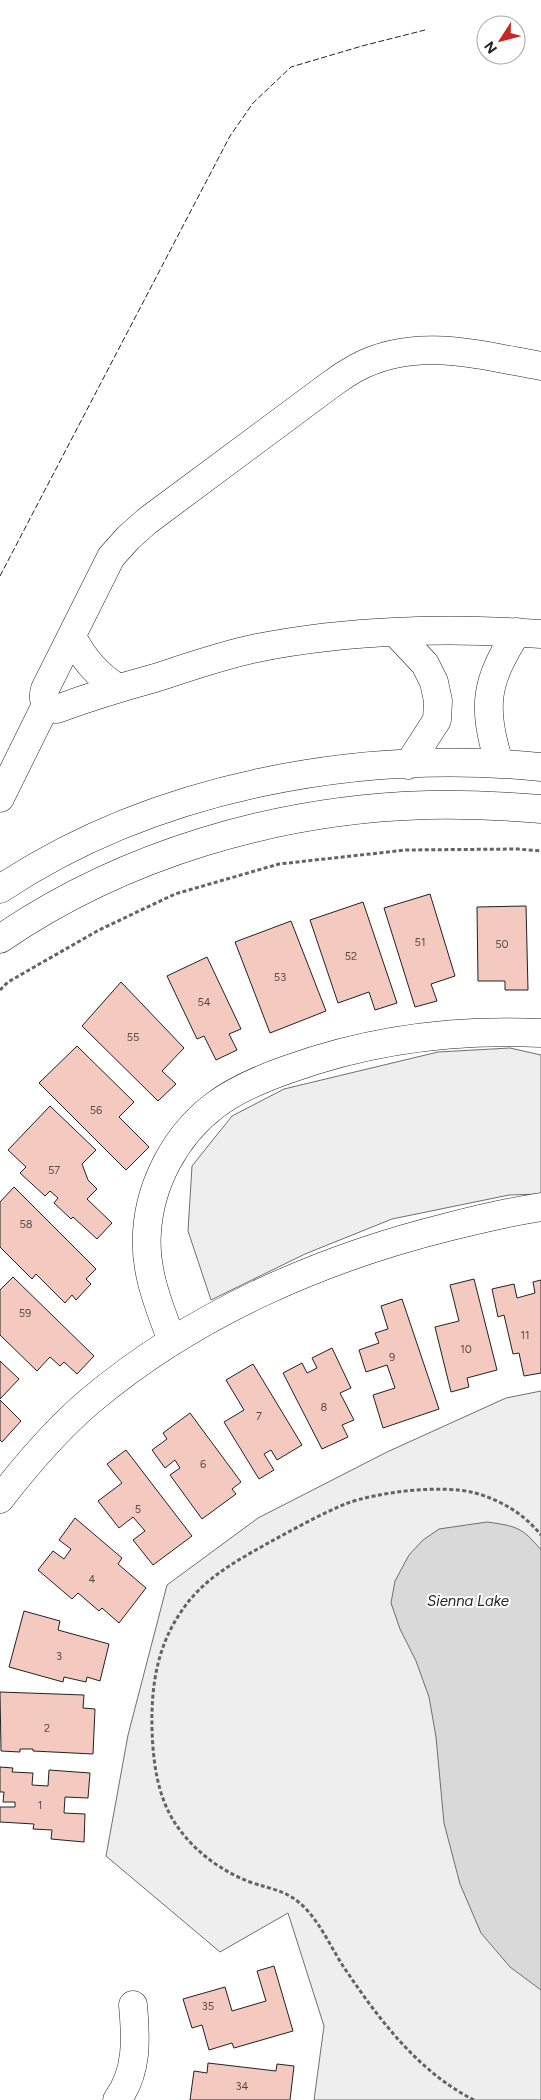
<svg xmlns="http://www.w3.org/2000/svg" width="541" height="2100" viewBox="0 0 541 2100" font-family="Figtree,sans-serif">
<rect width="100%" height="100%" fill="#fff"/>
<path fill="#eee" stroke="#6f6f6f" d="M 510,1048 L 541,1055 L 541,1194 L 509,1195 L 392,1219 L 305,1254 L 211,1300 L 188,1231 L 192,1166 L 232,1116 L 284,1089 L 438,1052 Z
M 541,1391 L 541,2100 L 314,2100 L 324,2026 L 288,1913 L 220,1952 L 106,1856 L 128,1735 L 167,1585 L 258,1518 L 387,1452 L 506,1398 Z"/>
<path fill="#d9d9d9" stroke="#6f6f6f" d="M 487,1522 C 516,1526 522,1527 541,1550 L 541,1990 L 510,1967 L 481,1933 L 460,1884 L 444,1823 L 436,1737 L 429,1697 L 416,1661 L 400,1629 L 391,1603 L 395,1581 L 409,1555 L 423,1540 L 439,1529 Z"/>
<path fill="#f3c9c0" stroke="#222" d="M 430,894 L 455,976 L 431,984 L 437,1001 L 415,1007 L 384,908 Z
M 363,902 L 397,1003 L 375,1010 L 369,992 L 338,1003 L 310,920 Z
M 526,906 L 528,990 L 505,990 L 505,981 L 478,981 L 477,907 Z
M 291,921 L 326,1011 L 270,1033 L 235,942 Z
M 207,957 L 241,1029 L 229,1034 L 237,1050 L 216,1060 L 204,1036 L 197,1039 L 167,976 Z
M 121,982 L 184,1048 L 162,1071 L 176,1084 L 158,1101 L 82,1026 Z
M 77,1046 L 134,1102 L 119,1117 L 149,1147 L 126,1170 L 39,1083 Z
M 50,1106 L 96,1150 L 82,1164 L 88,1180 L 97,1189 L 87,1199 L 112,1223 L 97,1239 L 73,1217 L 71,1219 L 54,1203 L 58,1198 L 50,1191 L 45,1196 L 20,1173 L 26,1167 L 8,1150 Z
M 14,1187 L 96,1269 L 86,1279 L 91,1284 L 76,1300 L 72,1295 L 65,1303 L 36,1274 L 32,1279 L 0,1247 L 0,1202 Z
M 13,1277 L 94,1356 L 77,1374 L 64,1362 L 60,1366 L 50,1357 L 37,1371 L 0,1335 L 0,1290 Z
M 474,1279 L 497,1370 L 467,1378 L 469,1387 L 451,1392 L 435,1327 L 459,1321 L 450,1285 Z
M 541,1280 L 541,1373 L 524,1376 L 519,1353 L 513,1354 L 504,1315 L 498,1317 L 492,1289 L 514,1284 L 517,1298 L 535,1293 L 533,1282 Z
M 402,1299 L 439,1409 L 383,1428 L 373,1395 L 395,1388 L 387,1365 L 366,1372 L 359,1350 L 379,1343 L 375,1333 L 388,1329 L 381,1306 Z
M 332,1348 L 351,1388 L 340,1393 L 354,1420 L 342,1425 L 348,1437 L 322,1449 L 283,1373 L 302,1363 L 307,1373 L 317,1368 L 312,1358 Z
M 0,1361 L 19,1379 L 0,1399 Z
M 253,1364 L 302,1445 L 277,1460 L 271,1450 L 264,1454 L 274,1470 L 259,1479 L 224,1422 L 244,1410 L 226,1380 Z
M 0,1400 L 21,1421 L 2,1442 L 0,1440 Z
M 190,1413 L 241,1482 L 232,1489 L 236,1494 L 202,1519 L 170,1475 L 180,1468 L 175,1460 L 165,1468 L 152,1450 L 167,1439 L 163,1433 Z
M 126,1450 L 192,1536 L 153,1565 L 133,1540 L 145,1531 L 133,1517 L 119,1528 L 98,1501 L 122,1483 L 107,1464 Z
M 75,1518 L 122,1558 L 118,1564 L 146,1588 L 119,1623 L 102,1608 L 99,1611 L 78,1593 L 72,1599 L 38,1570 L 53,1551 L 64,1559 L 71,1549 L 59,1540 Z
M 24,1611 L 60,1621 L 58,1630 L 109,1644 L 100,1681 L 87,1677 L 86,1682 L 64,1677 L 63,1682 L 9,1667 Z
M 0,1692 L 84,1695 L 83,1708 L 95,1709 L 93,1754 L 33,1751 L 33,1749 L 20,1749 L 20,1752 L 1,1751 Z
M 0,1767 L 13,1768 L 12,1772 L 33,1773 L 32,1785 L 48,1786 L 49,1770 L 90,1773 L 88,1798 L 65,1797 L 64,1813 L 85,1814 L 84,1842 L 51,1839 L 52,1830 L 33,1829 L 34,1824 L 0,1822 L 0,1807 L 15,1807 L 15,1802 L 3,1802 L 4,1792 L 0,1792 Z
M 274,1966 L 293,2031 L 234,2048 L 232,2043 L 209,2050 L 202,2025 L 192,2028 L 183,1999 L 225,1987 L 232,2011 L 266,2001 L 257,1971 Z
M 208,2063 L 276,2071 L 277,2064 L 294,2066 L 290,2100 L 190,2100 L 194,2071 L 207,2073 Z"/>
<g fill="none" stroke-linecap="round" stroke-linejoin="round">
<defs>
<path id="minor" d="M 541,366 C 478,355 416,336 356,368 C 347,373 338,379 330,385 L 147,521 L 128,538 L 111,557 L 45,689 C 43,695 43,699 46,705 L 57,709 C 89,697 122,687 155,678 C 189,667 223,655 257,648 C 347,630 450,627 541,634
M 395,632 L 425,664 L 434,682 L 438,701 L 437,720 L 408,765
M 72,637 C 84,659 97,675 118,688
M 499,763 C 482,705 485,683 517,632
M 0,798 L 46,705
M 0,889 C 155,786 358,749 541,767
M 0,939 C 124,854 278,809 428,805 C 465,804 503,806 541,809
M 172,1341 C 159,1306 144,1271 147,1232 C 150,1183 176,1135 214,1106 C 236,1089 263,1078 289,1069 C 369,1040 455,1029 541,1033
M 0,1499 C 27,1464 56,1430 90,1401 C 192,1315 319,1259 448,1227 C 479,1219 509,1212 541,1207
M 117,2100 C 138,2072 136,2038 133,2005"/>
</defs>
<use href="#minor" stroke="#222" stroke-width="29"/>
<path stroke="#646464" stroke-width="3" stroke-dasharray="4 2.5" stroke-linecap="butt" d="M 0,990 L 8,982 L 99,930 L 175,894 L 279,864 L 406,850 L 518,849 L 541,851
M 474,2100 C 417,2071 378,2018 343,1966 C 331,1947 321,1925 306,1909 C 288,1890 273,1890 250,1882 C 219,1870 191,1849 173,1820 C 157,1793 153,1761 152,1729 C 151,1686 157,1645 183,1609 C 204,1578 238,1560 270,1542 C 294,1529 319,1515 345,1504 C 377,1492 442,1484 475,1493 C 501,1500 524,1514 541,1535"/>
<use href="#minor" stroke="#fff" stroke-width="28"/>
<path stroke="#222" stroke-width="1" stroke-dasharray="6 2.5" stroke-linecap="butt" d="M 0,576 L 230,136 L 253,103 L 291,67 L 362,46 L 425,30"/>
</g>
<g text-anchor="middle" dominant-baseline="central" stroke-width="4" stroke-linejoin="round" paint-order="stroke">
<g font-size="11" fill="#564c4a">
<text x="420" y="942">51</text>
<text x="502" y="944">50</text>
<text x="351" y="956">52</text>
<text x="280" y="977">53</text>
<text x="204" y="1002">54</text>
<text x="133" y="1037">55</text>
<text x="96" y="1110">56</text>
<text x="54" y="1170">57</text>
<text x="26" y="1224">58</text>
<text x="25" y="1313">59</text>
<text x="525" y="1335">11</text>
<text x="466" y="1349">10</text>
<text x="392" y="1357">9</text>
<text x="324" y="1407">8</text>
<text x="259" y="1416">7</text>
<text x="203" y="1464">6</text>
<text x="138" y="1509">5</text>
<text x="92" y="1579">4</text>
<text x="59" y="1656">3</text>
<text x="47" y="1728">2</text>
<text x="40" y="1805">1</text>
<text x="208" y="2006">35</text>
<text x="242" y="2086">34</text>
</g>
<g font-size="15" font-style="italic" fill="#222" stroke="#fff">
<text x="468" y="1601">Sienna Lake</text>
</g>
</g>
<g transform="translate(501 40) rotate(234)"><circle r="24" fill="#ffffff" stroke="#a7a7a7"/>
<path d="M0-4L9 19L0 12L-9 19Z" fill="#c62828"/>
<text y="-8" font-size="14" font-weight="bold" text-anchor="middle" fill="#222222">N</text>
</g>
</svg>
